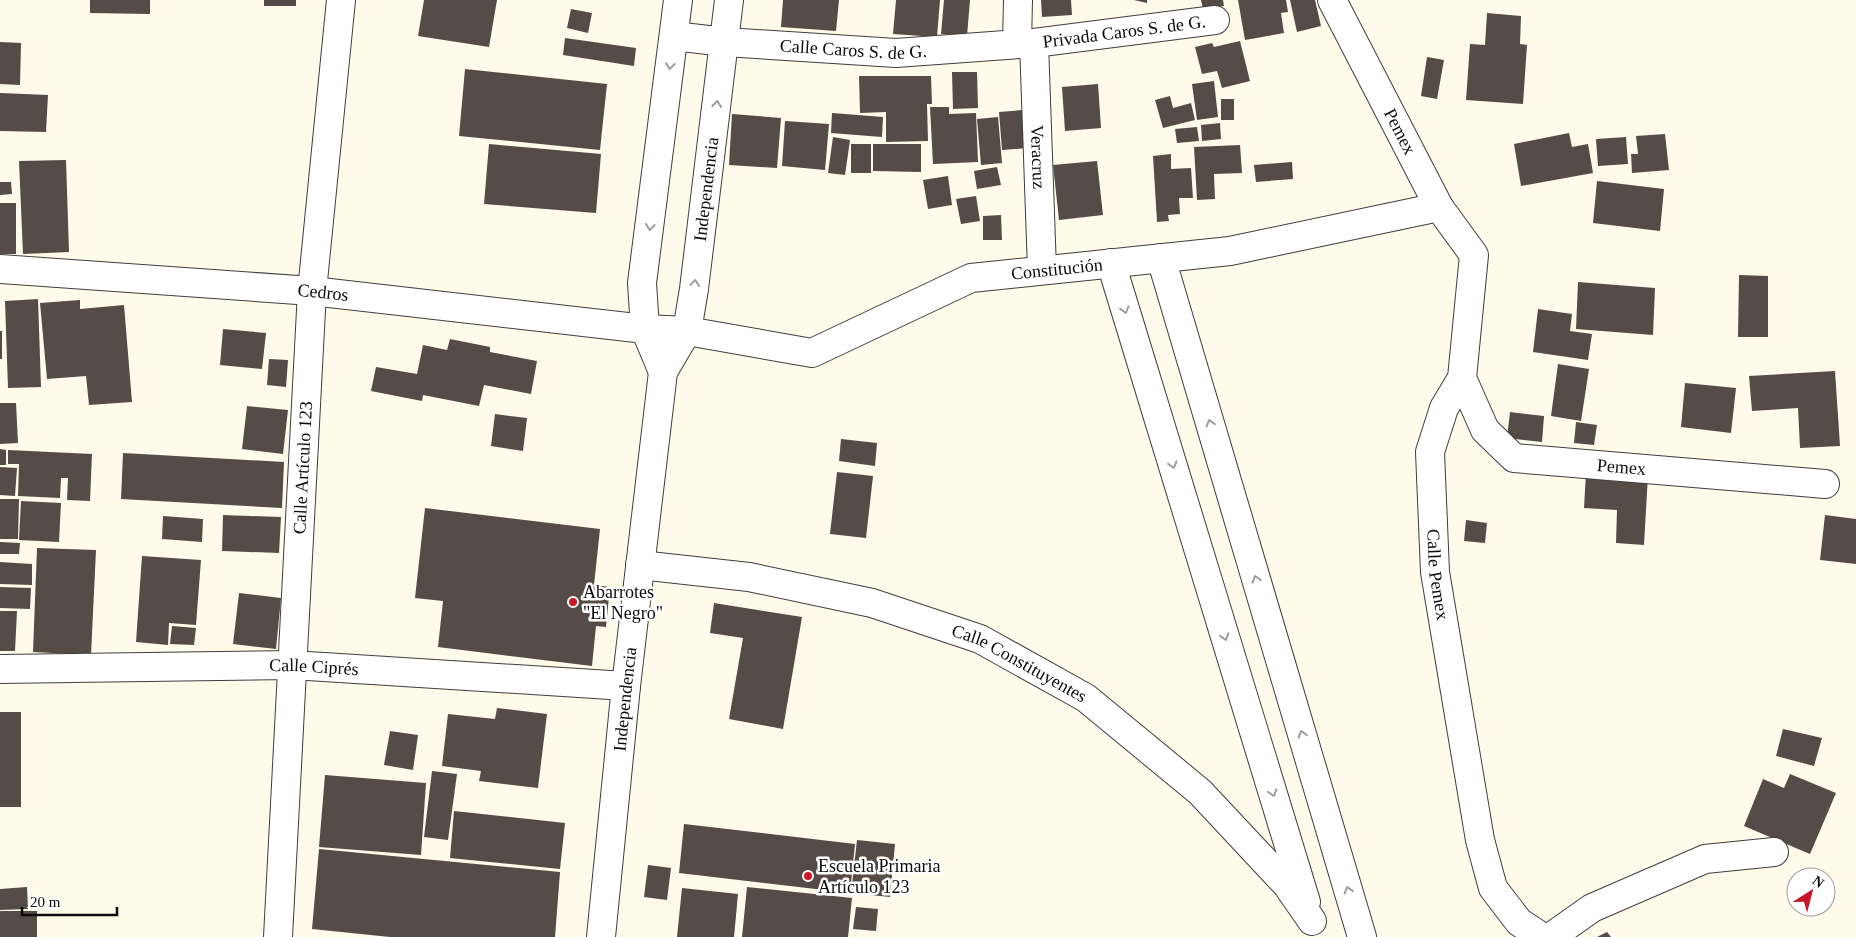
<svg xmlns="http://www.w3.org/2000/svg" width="1856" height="937" viewBox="0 0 1856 937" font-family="'Times New Roman',serif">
<rect width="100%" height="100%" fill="#fffaea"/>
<path fill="#554b47" d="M 90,0 L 150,0 L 150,14 L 90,13 Z
M 264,0 L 296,0 L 296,6 L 264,6 Z
M 424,0 L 497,0 L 489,47 L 418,36 Z
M 783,0 L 839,0 L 836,31 L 781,27 Z
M 896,0 L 940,0 L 937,37 L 893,34 Z
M 944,0 L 970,0 L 967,36 L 941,34 Z
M 1041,0 L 1071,0 L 1072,15 L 1042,17 Z
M 1134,0 L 1147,0 L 1147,3 Z
M 1201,0 L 1223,0 L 1224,6 L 1203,9 Z
M 1238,0 L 1286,0 L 1288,12 L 1281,13 L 1284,33 L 1245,40 Z
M 1290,0 L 1315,0 L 1321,26 L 1297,32 Z
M 571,9 L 592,13 L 588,33 L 567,28 Z
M 1487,13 L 1521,16 L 1520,44 L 1527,45 L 1523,104 L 1466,100 L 1470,44 L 1485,45 Z
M 565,38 L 636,48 L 634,66 L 563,55 Z
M 1240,41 L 1250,81 L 1222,88 L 1217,71 L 1202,74 L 1195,47 L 1212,43 L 1214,47 Z
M 0,42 L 21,43 L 20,85 L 0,84 Z
M 1427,57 L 1444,60 L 1437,99 L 1421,96 Z
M 465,69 L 607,84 L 600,150 L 459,136 Z
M 952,72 L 977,72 L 978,108 L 953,109 Z
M 859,76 L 931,76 L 932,104 L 927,104 L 928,141 L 886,142 L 886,112 L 860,113 Z
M 1214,81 L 1218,117 L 1197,120 L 1192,84 Z
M 1098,84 L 1101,128 L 1065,131 L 1062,87 Z
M 0,93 L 48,95 L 46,132 L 0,131 Z
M 1170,96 L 1173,108 L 1191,103 L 1195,120 L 1163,128 L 1155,100 Z
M 1221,99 L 1234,99 L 1234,120 L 1221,120 Z
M 930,107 L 949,107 L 949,114 L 976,113 L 978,162 L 933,164 Z
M 1023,110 L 1027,148 L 1002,150 L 999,112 Z
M 832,113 L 883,117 L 882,137 L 831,133 Z
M 732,114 L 781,118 L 777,168 L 729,165 Z
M 998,117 L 1002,163 L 981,165 L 977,119 Z
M 785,121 L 829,124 L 825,170 L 782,166 Z
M 1220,123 L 1221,139 L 1202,141 L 1201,125 Z
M 1197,127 L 1199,141 L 1177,143 L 1175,129 Z
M 1569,133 L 1572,147 L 1588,144 L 1593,173 L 1521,186 L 1514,144 Z
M 1665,134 L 1669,170 L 1632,173 L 1631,154 L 1638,154 L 1636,136 Z
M 833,137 L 850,140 L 845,175 L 828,173 Z
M 1626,137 L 1628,164 L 1598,166 L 1596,139 Z
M 489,144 L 601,154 L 596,213 L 484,204 Z
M 851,144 L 871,144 L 871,173 L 851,173 Z
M 873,144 L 921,144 L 921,172 L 873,171 Z
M 1240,145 L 1242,173 L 1214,174 L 1215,199 L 1197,200 L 1194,147 Z
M 1171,154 L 1171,169 L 1191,168 L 1193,198 L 1179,198 L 1180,214 L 1168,215 L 1169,221 L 1157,222 L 1153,156 Z
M 66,160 L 69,252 L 23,254 L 19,161 Z
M 1097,161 L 1103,215 L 1059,220 L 1053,165 Z
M 1292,162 L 1293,179 L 1256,182 L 1254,165 Z
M 997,167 L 1001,185 L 977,189 L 974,171 Z
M 948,176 L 952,205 L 928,209 L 923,180 Z
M 1597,181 L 1664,189 L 1660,231 L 1593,223 Z
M 0,182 L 11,182 L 12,194 L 0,195 Z
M 976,196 L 980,221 L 961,224 L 956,199 Z
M 0,203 L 16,203 L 16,254 L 0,254 Z
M 1001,215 L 1002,240 L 983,240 L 983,216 Z
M 1739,275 L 1768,276 L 1768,337 L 1738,337 Z
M 1578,282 L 1655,288 L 1653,335 L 1576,329 Z
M 38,299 L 41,387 L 8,388 L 5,301 Z
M 80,300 L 80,309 L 124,305 L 132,402 L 89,405 L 86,376 L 47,379 L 40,303 Z
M 1538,309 L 1572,314 L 1570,331 L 1592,334 L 1588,360 L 1533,352 Z
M 223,329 L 266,333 L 262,369 L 220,365 Z
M 0,331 L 2,331 L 2,359 L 0,359 Z
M 450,339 L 490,347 L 490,352 L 537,361 L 531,394 L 484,385 L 479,406 L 423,395 L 422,401 L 371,391 L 376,367 L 417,374 L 423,345 L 447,350 Z
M 269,359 L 288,360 L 286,387 L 267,385 Z
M 1558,364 L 1589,369 L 1581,421 L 1551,416 Z
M 1835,371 L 1840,446 L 1800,448 L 1798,408 L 1752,411 L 1749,376 Z
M 1685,383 L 1736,388 L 1731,433 L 1681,427 Z
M 0,403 L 16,403 L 18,443 L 0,444 Z
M 247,406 L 288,410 L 283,454 L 242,449 Z
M 1510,412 L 1544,416 L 1542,442 L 1507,438 Z
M 495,414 L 527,418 L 523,451 L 491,446 Z
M 1576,422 L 1597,425 L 1594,445 L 1574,443 Z
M 841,439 L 877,443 L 875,466 L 839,461 Z
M 0,449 L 6,450 L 6,465 L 0,465 Z
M 8,450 L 92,454 L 90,501 L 67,500 L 68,478 L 61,478 L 60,498 L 18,496 L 19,464 L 8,464 Z
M 123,453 L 284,462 L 282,508 L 121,499 Z
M 0,467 L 17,468 L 15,496 L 0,495 Z
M 837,472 L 873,476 L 866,538 L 830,534 Z
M 1586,472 L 1648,475 L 1644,545 L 1616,543 L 1617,510 L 1584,508 Z
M 0,499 L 19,499 L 18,539 L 0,539 Z
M 21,501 L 61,503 L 59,542 L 19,540 Z
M 425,508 L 600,529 L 594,585 L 610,587 L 606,627 L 596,626 L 592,666 L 438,647 L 443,601 L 415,598 Z
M 223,515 L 281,517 L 279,553 L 222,551 Z
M 1825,515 L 1856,519 L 1856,564 L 1820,560 Z
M 163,516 L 203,519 L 202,542 L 162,539 Z
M 1466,520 L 1487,523 L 1485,543 L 1464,541 Z
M 0,542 L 20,543 L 19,554 L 0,554 Z
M 37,548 L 96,550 L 91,655 L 33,652 Z
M 142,556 L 201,560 L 196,625 L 169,623 L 168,645 L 136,642 Z
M 0,562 L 32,564 L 32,585 L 0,584 Z
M 0,587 L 31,588 L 30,609 L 0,608 Z
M 239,593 L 281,598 L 276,649 L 233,644 Z
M 714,603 L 802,617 L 783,729 L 729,719 L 743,638 L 710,633 Z
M 0,611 L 17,611 L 15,651 L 0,651 Z
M 172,626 L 196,628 L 194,645 L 170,644 Z
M 497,708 L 547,714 L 538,788 L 479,781 L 481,771 L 442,766 L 448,714 L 495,719 Z
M 0,712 L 21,712 L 21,807 L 0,807 Z
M 1783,729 L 1822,738 L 1814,766 L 1776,756 Z
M 390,731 L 418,735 L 413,770 L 384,765 Z
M 432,771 L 457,774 L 448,840 L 424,837 Z
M 1790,774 L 1836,793 L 1810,854 L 1744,826 L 1763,779 L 1784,788 Z
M 325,775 L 426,783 L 421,855 L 319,847 Z
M 454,811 L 565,823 L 560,869 L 450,858 Z
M 684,824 L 855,844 L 850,893 L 679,873 Z
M 857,840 L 895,844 L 890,897 L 851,893 Z
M 319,849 L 560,872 L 555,937 L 390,937 L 312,929 Z
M 648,865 L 671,868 L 667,900 L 644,897 Z
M 27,887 L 28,909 L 0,910 L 0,889 Z
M 747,887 L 852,898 L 848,937 L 742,937 Z
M 682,888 L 738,894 L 734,937 L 677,937 Z
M 856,907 L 878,909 L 876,931 L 853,929 Z
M 0,911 L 37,911 L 37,937 L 0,937 Z
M 1607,932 L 1611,937 L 1597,937 Z"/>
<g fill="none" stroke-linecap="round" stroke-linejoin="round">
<defs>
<g id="minor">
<path id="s1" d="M 1332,0 L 1439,207 L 1474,255 L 1462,378 L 1444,408 L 1430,452 L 1435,572 L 1480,840 L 1493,888 L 1519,922 L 1542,937"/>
<path id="s2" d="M 674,36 L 725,42 L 896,53 L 1034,43 L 1215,20"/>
<path id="s3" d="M 1034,43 L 1042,270"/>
<path d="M 1017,44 L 1018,0"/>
<path d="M 1161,258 L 1362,937"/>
<path d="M 1111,263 L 1306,902"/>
<path id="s4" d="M 0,269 L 312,291 L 645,329 L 687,331 L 812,353 L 971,278 L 1230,251 L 1439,207"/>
<path d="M 663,372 L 645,329 L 642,283 L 678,0"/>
<path id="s5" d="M 1462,378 L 1485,430 L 1514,458 L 1825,484"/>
<path id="s6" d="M 640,565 L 749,577 L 872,603 L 980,639 L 1086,698 L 1200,792 L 1287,885 L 1312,921"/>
<path id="s7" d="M 0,669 L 292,665 L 626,686"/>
<path id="s8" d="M 278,937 L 312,291 L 341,0"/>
<path id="s9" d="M 601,937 L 626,686 L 663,372 L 687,331 L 694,289 L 729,0"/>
<path d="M 1551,937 L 1592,908 L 1705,859 L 1774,852"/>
</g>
</defs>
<use href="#minor" stroke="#3e3e3e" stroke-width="30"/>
<use href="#minor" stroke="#fff" stroke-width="28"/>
</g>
<defs><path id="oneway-chevron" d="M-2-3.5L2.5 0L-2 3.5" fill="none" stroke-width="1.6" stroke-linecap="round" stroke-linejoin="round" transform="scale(1.25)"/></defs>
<g stroke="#9d9d9d">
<use href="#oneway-chevron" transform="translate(670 66) rotate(97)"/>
<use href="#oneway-chevron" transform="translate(717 104) rotate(-83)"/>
<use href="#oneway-chevron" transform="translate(650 227) rotate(97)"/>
<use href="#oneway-chevron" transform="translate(695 283) rotate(-83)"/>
<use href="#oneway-chevron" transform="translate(1125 310) rotate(73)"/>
<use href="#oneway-chevron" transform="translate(1210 423) rotate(-107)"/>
<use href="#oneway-chevron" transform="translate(1173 465) rotate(73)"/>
<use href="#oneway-chevron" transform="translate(1256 579) rotate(-107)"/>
<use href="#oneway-chevron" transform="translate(1225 637) rotate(73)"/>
<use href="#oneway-chevron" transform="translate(1302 734) rotate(-107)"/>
<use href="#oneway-chevron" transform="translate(1273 793) rotate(73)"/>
<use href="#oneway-chevron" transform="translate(1348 890) rotate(-107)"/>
</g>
<g fill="#c7182b" stroke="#fff" stroke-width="2">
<circle cx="573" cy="602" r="5"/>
<circle cx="808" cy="876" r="5"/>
</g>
<g text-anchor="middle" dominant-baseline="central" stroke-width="5" stroke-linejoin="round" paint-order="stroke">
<g font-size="18" fill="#0b0b0b" stroke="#fff">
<text stroke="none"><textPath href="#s2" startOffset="452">Privada Caros S. de G.</textPath></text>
<text stroke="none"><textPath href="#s2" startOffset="180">Calle Caros S. de G.</textPath></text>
<text stroke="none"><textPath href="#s1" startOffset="148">Pemex</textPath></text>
<text stroke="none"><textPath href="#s3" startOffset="114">Veracruz</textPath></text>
<text stroke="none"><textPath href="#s9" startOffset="759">Independencia</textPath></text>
<text stroke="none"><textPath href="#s4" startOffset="1079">Constitución</textPath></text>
<text stroke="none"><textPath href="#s4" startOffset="324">Cedros</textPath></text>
<text stroke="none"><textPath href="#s5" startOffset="205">Pemex</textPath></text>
<text stroke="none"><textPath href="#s8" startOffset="470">Calle Artículo 123</textPath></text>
<text stroke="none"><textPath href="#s1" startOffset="620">Calle Pemex</textPath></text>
<text stroke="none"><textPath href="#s6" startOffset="395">Calle Constituyentes</textPath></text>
<text stroke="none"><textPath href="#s7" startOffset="314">Calle Ciprés</textPath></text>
<text stroke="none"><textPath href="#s9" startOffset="239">Independencia</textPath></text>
</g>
<g font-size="18" fill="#0b0b0b" stroke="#fff" text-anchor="start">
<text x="583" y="592">Abarrotes<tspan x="583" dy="21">"El Negro"</tspan></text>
<text x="818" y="866">Escuela Primaria<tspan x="818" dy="21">Artículo 123</tspan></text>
</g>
</g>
<g transform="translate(1811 892) rotate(36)"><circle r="24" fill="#ffffff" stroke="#9d9d9d"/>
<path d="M0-4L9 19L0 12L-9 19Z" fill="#c7182b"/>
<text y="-8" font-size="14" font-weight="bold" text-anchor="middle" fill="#0b0b0b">N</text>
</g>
<path d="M22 907v8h95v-8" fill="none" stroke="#0b0b0b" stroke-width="2.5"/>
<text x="30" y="907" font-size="15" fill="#0b0b0b" stroke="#ffffff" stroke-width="4" paint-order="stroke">20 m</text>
</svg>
